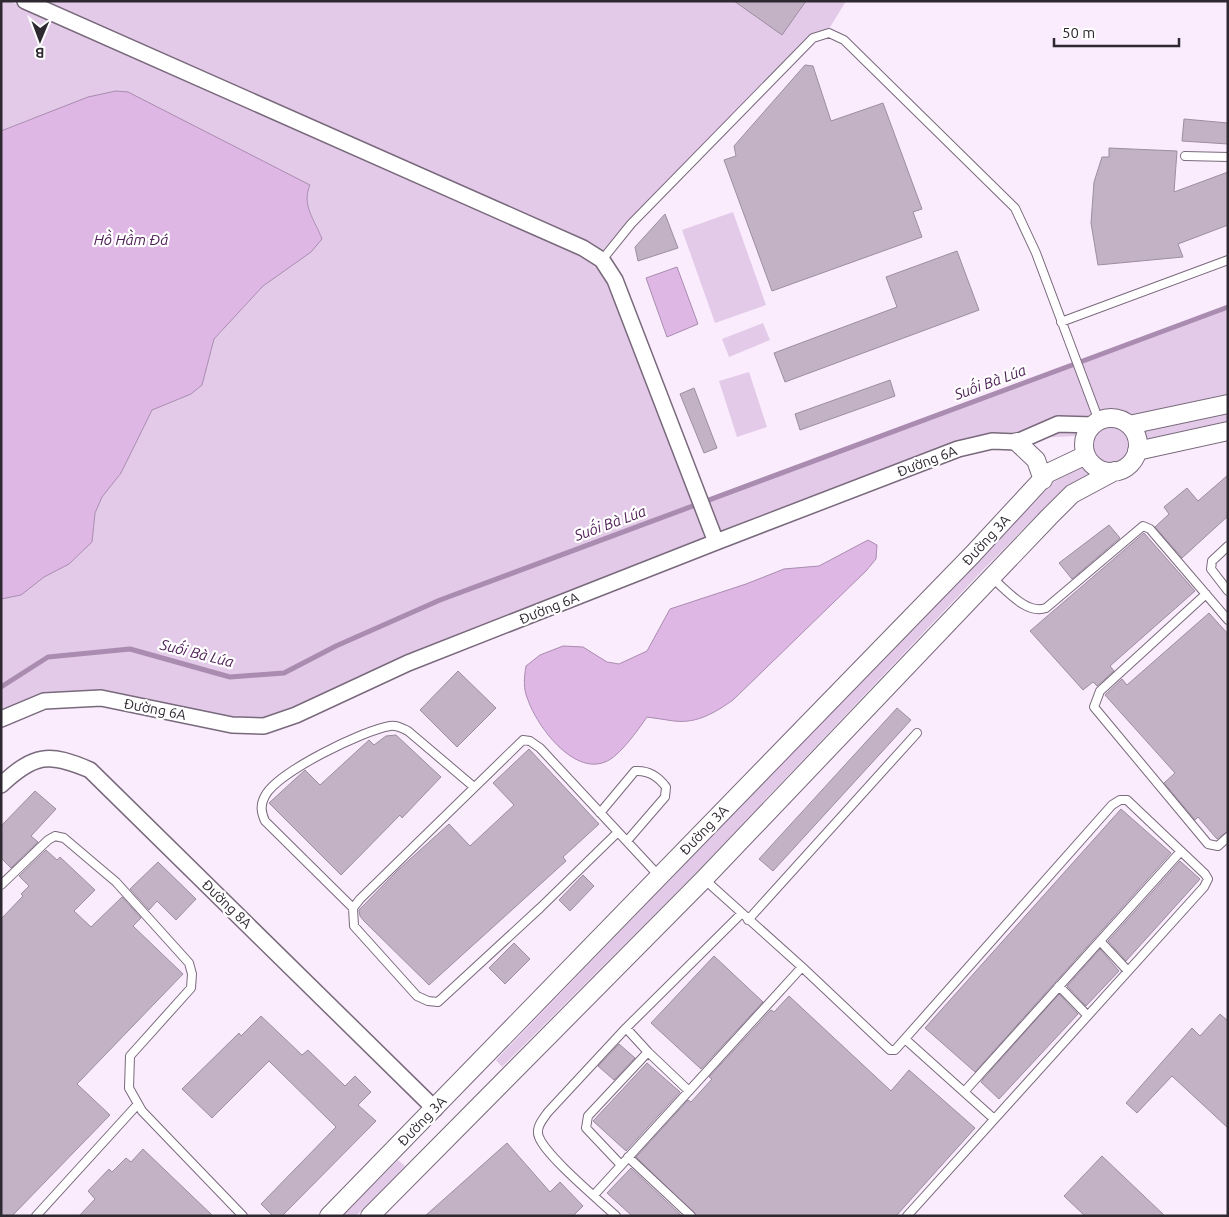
<svg xmlns="http://www.w3.org/2000/svg" width="1229" height="1217" viewBox="0 0 1229 1217" font-family="Ubuntu,sans-serif">
<rect width="100%" height="100%" fill="#faecfd"/>
<path fill="#e3cae8" d="M 1,1 L 9,1 L 135,57 L 39,1 L 846,1 L 829,29 L 811,34 L 602,254 L 605,273 L 707,500 L 1073,363 L 1092,413 L 1083,420 L 1076,436 L 1037,438 L 990,435 L 263,720 L 232,719 L 43,696 L 1,712 L 1,599 L 21,595 L 44,577 L 69,564 L 92,542 L 95,513 L 102,497 L 121,473 L 152,410 L 191,394 L 202,385 L 214,339 L 263,286 L 311,252 L 322,239 C 315,218 302,207 309,185 L 33,118 L 1,131 Z
M 733,212 L 766,305 L 715,323 L 682,230 Z
M 1228,307 L 1228,394 L 1131,415 L 1119,409 L 1099,410 L 1080,361 Z
M 763,323 L 770,340 L 729,357 L 722,339 Z
M 749,372 L 767,427 L 737,437 L 719,381 Z
M 1228,413 L 1228,421 L 1146,439 L 1145,431 Z
M1094 445a17 17 0 1 1 34 0a17 17 0 1 1-34 0Z
M 1082,467 L 1090,474 L 1065,487 L 981,572 L 697,872 L 502,1067 L 496,1060 L 1055,481 Z
M 398,1160 L 405,1166 L 356,1216 L 342,1216 Z"/>
<path fill="#deb7e5" stroke="#a98caf" d="M 116,91 L 128,92 L 310,185 C 301,205 315,220 322,239 L 311,252 L 263,286 L 214,339 L 202,385 L 191,394 L 152,410 L 121,473 L 102,497 L 95,513 L 92,542 L 69,564 L 44,577 L 21,595 L 1,599 L 1,131 L 88,97 Z
M 677,267 L 698,324 L 667,337 L 646,278 Z
M 868,540 L 877,545 L 876,559 L 866,571 L 733,700 C 716,712 697,724 674,721 C 665,720 656,718 647,717 C 638,730 619,757 605,762 C 573,775 537,726 528,700 C 523,689 524,678 526,666 L 540,655 L 563,646 L 583,647 L 607,662 L 619,664 L 647,651 L 670,609 L 746,584 L 784,569 L 819,566 Z"/>
<g fill="none" stroke-linecap="round" stroke-linejoin="round">
<path stroke="#a98caf" stroke-width="5" d="M 1,687 L 48,657 L 130,649 L 230,677 L 284,673 L 336,646 L 440,600 L 1228,307"/>
</g>
<path fill="#c3b2c6" stroke="#9d8da0" d="M 734,1 L 806,1 L 782,35 Z
M 805,65 L 813,66 L 831,121 L 883,103 L 922,209 L 913,212 L 922,237 L 772,291 L 724,160 L 736,156 L 734,146 Z
M 1184,119 L 1228,123 L 1228,144 L 1182,141 Z
M 1109,148 L 1177,151 L 1174,192 L 1228,172 L 1228,225 L 1178,244 L 1183,257 L 1098,265 L 1091,223 L 1094,182 L 1102,157 L 1109,157 Z
M 665,214 L 678,248 L 638,261 L 635,247 Z
M 957,251 L 979,310 L 785,382 L 774,353 L 897,307 L 886,277 Z
M 890,380 L 895,396 L 800,430 L 795,414 Z
M 694,388 L 717,448 L 704,453 L 680,394 Z
M 1228,475 L 1228,516 L 1182,558 L 1155,527 L 1169,514 L 1164,507 L 1187,488 L 1198,501 Z
M 1109,525 L 1120,538 L 1072,579 L 1059,563 Z
M 1144,533 L 1195,591 L 1110,666 L 1114,671 L 1097,686 L 1093,682 L 1083,690 L 1030,631 Z
M 1209,613 L 1228,634 L 1228,831 L 1217,839 L 1198,817 L 1195,820 L 1164,783 L 1175,773 L 1105,695 L 1122,679 L 1127,685 Z
M 458,671 L 496,708 L 457,747 L 420,710 Z
M 897,708 L 911,720 L 773,871 L 759,859 Z
M 396,735 L 441,777 L 402,818 L 400,815 L 341,875 L 269,803 L 305,770 L 320,785 L 369,740 L 374,745 L 386,736 Z
M 529,749 L 599,824 L 563,857 L 566,861 L 429,985 L 364,921 L 360,916 L 359,910 L 398,870 L 449,824 L 470,846 L 514,805 L 493,783 Z
M 35,791 L 56,809 L 31,836 L 38,842 L 11,868 L 1,858 L 1,826 Z
M 1121,809 L 1171,853 L 975,1072 L 925,1028 Z
M 46,850 L 57,860 L 60,857 L 95,890 L 74,911 L 91,927 L 122,897 L 141,918 L 133,926 L 183,974 L 77,1084 L 110,1115 L 12,1216 L 1,1216 L 1,919 L 23,896 L 21,894 L 29,886 L 19,876 Z
M 1180,861 L 1200,879 L 1126,961 L 1108,941 Z
M 158,862 L 196,899 L 176,920 L 157,901 L 149,910 L 130,889 Z
M 583,875 L 594,886 L 570,911 L 559,900 Z
M 514,943 L 530,959 L 505,984 L 489,968 Z
M 1100,949 L 1119,971 L 1086,1006 L 1067,986 Z
M 714,956 L 763,1002 L 701,1069 L 651,1023 Z
M 1059,994 L 1078,1014 L 999,1099 L 981,1082 L 983,1079 Z
M 789,996 L 891,1091 L 909,1070 L 975,1128 L 896,1216 L 696,1216 L 636,1157 L 688,1100 L 691,1102 L 712,1079 L 709,1077 L 771,1010 L 774,1012 Z
M 1220,1014 L 1228,1021 L 1228,1128 L 1172,1076 L 1137,1113 L 1126,1103 L 1192,1028 L 1200,1036 Z
M 261,1016 L 302,1055 L 308,1050 L 345,1086 L 355,1076 L 371,1092 L 358,1105 L 376,1121 L 282,1216 L 273,1216 L 261,1204 L 336,1127 L 269,1061 L 212,1118 L 182,1089 L 239,1033 L 241,1036 Z
M 619,1044 L 635,1058 L 614,1080 L 598,1066 Z
M 647,1063 L 680,1092 L 626,1151 L 593,1121 Z
M 507,1143 L 550,1192 L 560,1182 L 583,1206 L 573,1216 L 425,1216 Z
M 143,1149 L 213,1216 L 79,1216 L 95,1199 L 88,1191 L 109,1169 L 112,1172 L 126,1158 L 131,1162 Z
M 1102,1156 L 1165,1216 L 1085,1216 L 1064,1196 Z
M 631,1168 L 682,1216 L 632,1216 L 607,1193 Z"/>
<g fill="none" stroke-linecap="round" stroke-linejoin="round">
<defs>
<path id="service" d="M 1185,156 L 1228,157
M 602,260 L 631,224 L 813,38 L 829,33 L 844,40 L 1015,208 L 1036,253 L 1099,421
M 1061,322 L 1228,260
M 1228,546 L 1212,561 L 1211,569 L 1228,591
M 992,578 C 1007,590 1026,615 1046,608 L 1143,526 L 1150,529 L 1228,620
M 1206,594 L 1100,691 L 1094,707 L 1208,844 L 1218,846 L 1228,837
M 600,813 L 635,771 C 648,770 658,776 666,787 L 665,797 L 627,841
M 618,832 L 540,908 L 438,1002 L 428,1001 L 417,996 L 354,926 L 353,908 L 360,899 L 523,740 L 530,741 L 540,748 L 659,876
M 704,879 L 802,967 L 890,1050 L 895,1050 L 1112,805 L 1120,800 L 1127,800 L 1205,874 L 1208,879 L 1204,887 L 907,1216
M 1,885 L 48,840 L 55,836 L 64,838 L 116,882 L 189,963 L 192,974 L 191,988 L 130,1056 L 129,1088 L 142,1111 L 243,1216
M 353,908 L 265,821 C 261,812 260,805 265,796 C 277,772 364,730 390,726 C 397,725 402,728 408,731 L 474,787
M 748,920 L 917,733
M 1100,941 L 1128,971
M 1059,986 L 1087,1015
M 626,1028 L 648,1052
M 905,1039 L 993,1118
M 964,1092 L 1181,851
M 628,1157 L 691,1216
M 621,1165 L 586,1128 L 588,1116 L 648,1052 L 689,1091
M 594,1195 L 802,967
M 36,1216 L 138,1104
M 616,1216 C 599,1200 546,1156 539,1137 C 535,1128 543,1119 548,1112 L 626,1028 L 741,914"/>
<path id="minor" d="M 25,1 L 583,248 L 602,260 L 615,280 L 716,542
M 1,719 L 44,701 L 101,698 L 232,725 L 264,726 L 296,715 L 408,663 L 716,542 L 958,449 L 992,441 L 1017,442 L 1058,424 L 1093,425
M 1,785 C 34,754 49,752 90,770 L 435,1109"/>
<path id="tertiary" d="M1084 445a27 27 0 1 1 54 0a27 27 0 1 1-54 0Z
M 1129,425 L 1228,404
M 1017,442 L 1036,460 L 1043,480
M 1137,451 L 1228,431
M 329,1216 L 972,555 L 1048,473 L 1086,455
M 370,1216 L 704,879 L 1049,517 L 1072,494 L 1115,471"/>
</defs>
<use href="#service" stroke="#79697c" stroke-width="10"/>
<use href="#minor" stroke="#79697c" stroke-width="18"/>
<use href="#tertiary" stroke="#79697c" stroke-width="20"/>
<use href="#service" stroke="#fff" stroke-width="8"/>
<use href="#minor" stroke="#fff" stroke-width="15"/>
<use href="#tertiary" stroke="#fff" stroke-width="18"/>
</g>
<g text-anchor="middle" dominant-baseline="central" stroke-width="4.5" stroke-linejoin="round" paint-order="stroke">
<g font-size="14" fill="#2e2830" stroke="#fff">
<text transform="translate(927 461) rotate(-21)">Đường 6A</text>
<text transform="translate(986 540) rotate(-47)">Đường 3A</text>
<text transform="translate(549 608) rotate(-22)">Đường 6A</text>
<text transform="translate(155 709) rotate(11)">Đường 6A</text>
<text transform="translate(704 830) rotate(-46)">Đường 3A</text>
<text transform="translate(227 904) rotate(44)">Đường 8A</text>
<text transform="translate(422 1121) rotate(-46)">Đường 3A</text>
</g>
<g font-size="15" font-style="italic" fill="#512259" stroke="#fff">
<text x="131" y="239">Hồ Hầm Đá</text>
<text transform="translate(990 382) rotate(-20)">Suối Bà Lúa</text>
<text transform="translate(610 523) rotate(-20)">Suối Bà Lúa</text>
<text transform="translate(197 653) rotate(14)">Suối Bà Lúa</text>
</g>
</g>
<rect width="1229" height="1217" fill="none" stroke="#2e2830" stroke-width="5"/>
<g transform="translate(40 40) rotate(181)" stroke="#ffffff" stroke-width="4" paint-order="stroke">
<path d="M0-4L9 19L0 12L-9 19Z" fill="#2e2830"/>
<text y="-8" font-size="14" font-weight="bold" text-anchor="middle" fill="#2e2830">B</text>
</g>
<path d="M1054 38v8h125v-8" fill="none" stroke="#2e2830" stroke-width="2.5"/>
<text x="1062" y="38" font-size="15" fill="#2e2830" stroke="#ffffff" stroke-width="4" paint-order="stroke">50 m</text>
</svg>
